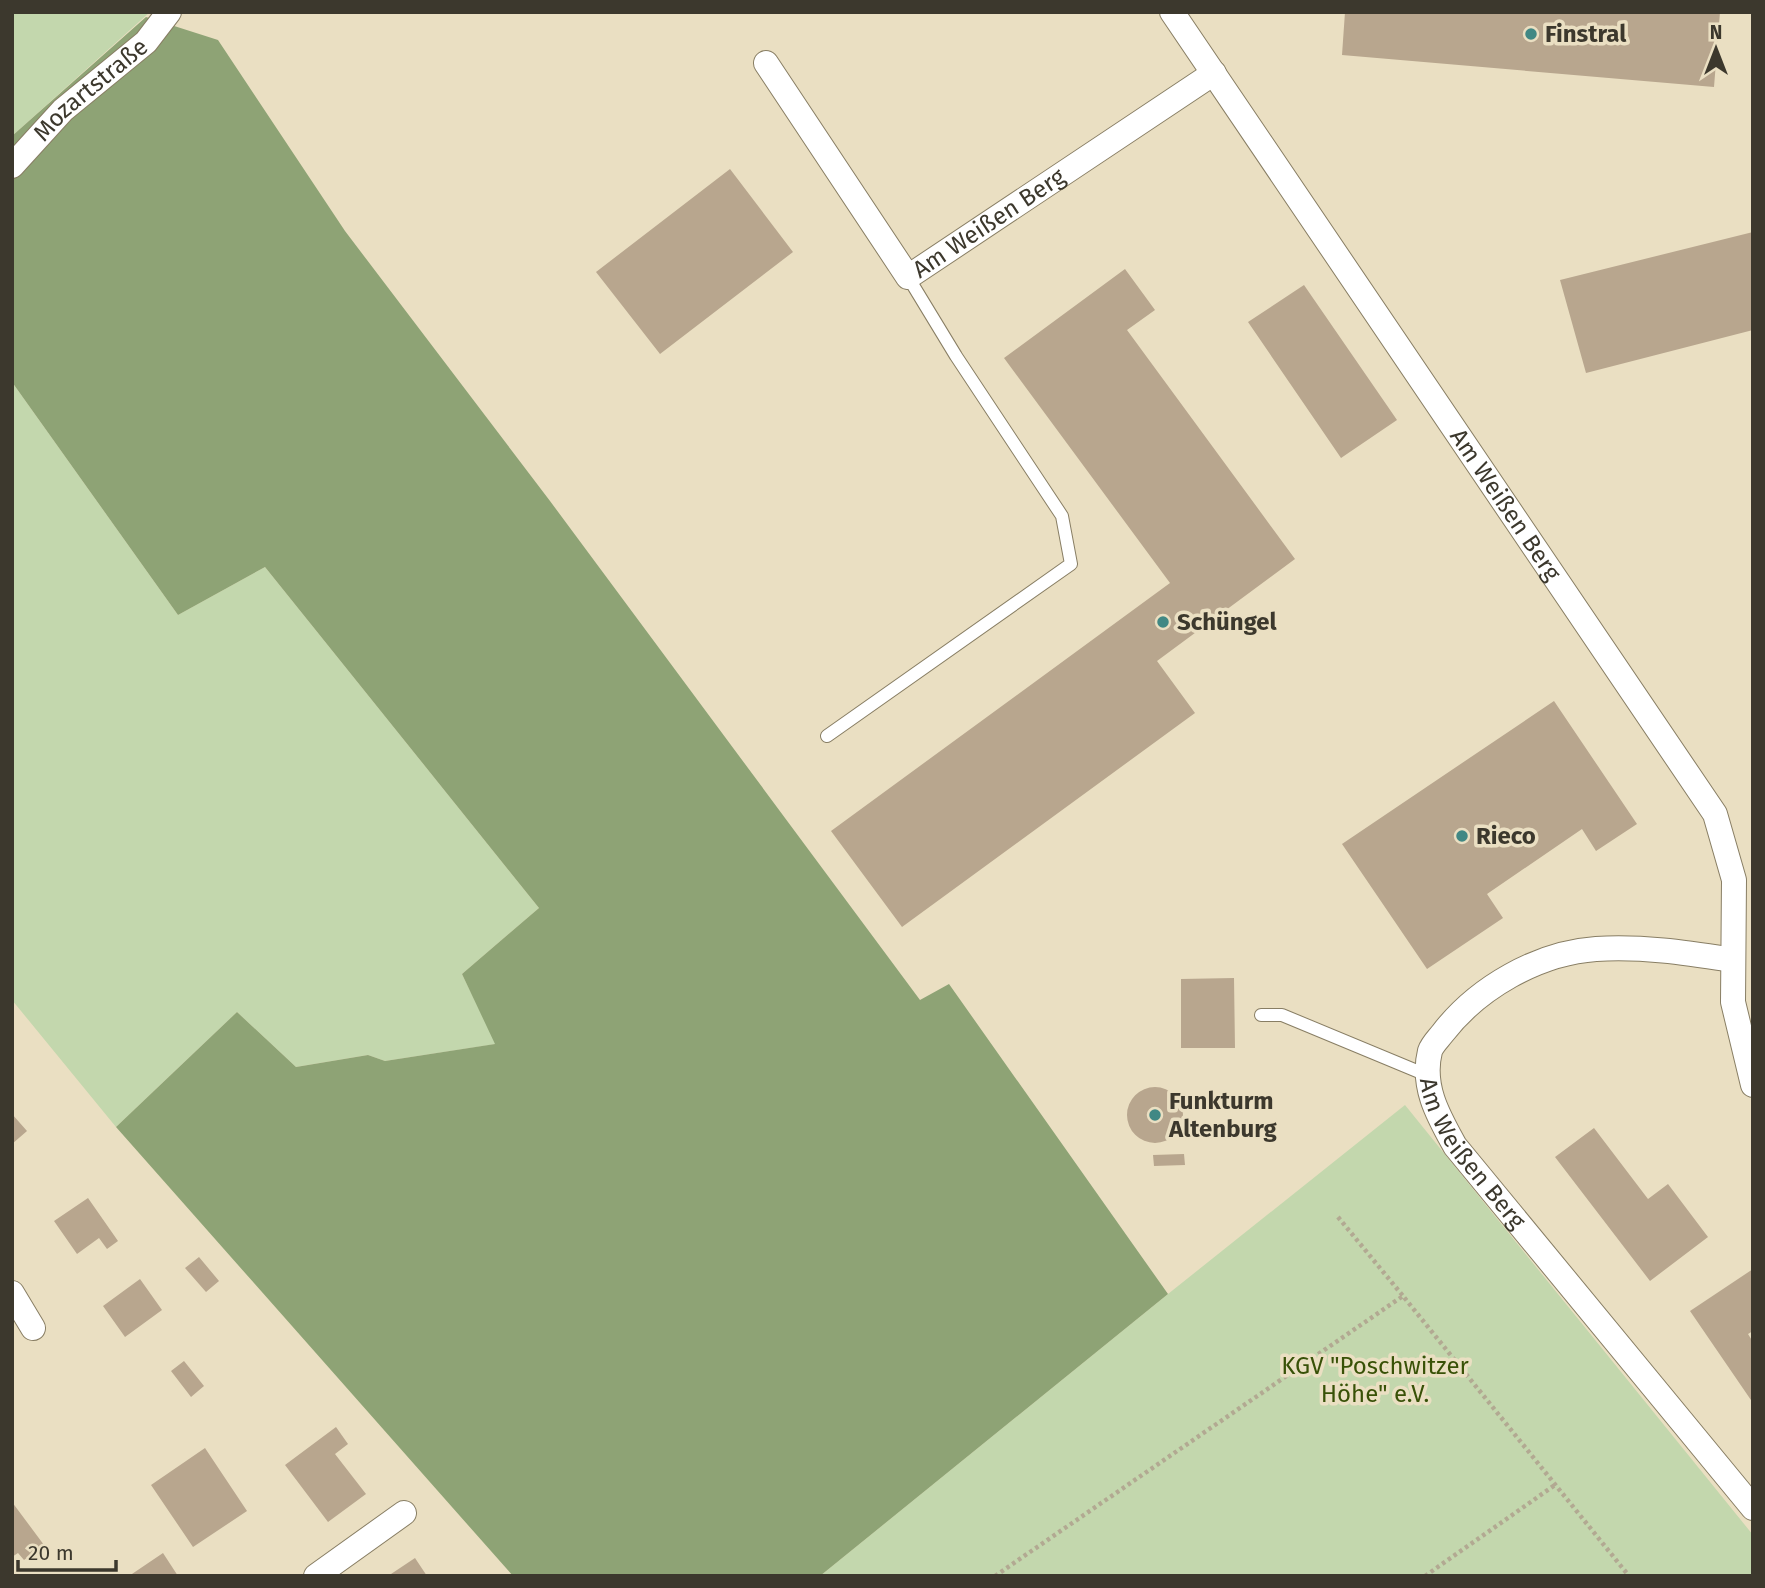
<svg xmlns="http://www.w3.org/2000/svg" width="1765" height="1588" viewBox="0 0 1765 1588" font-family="'Fira Sans',sans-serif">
<rect width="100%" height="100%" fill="#eadfc2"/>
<path fill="#c3d7ad" d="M 12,12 L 150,12 L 12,136 Z
M 12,382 L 178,615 L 265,567 L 539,908 L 462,974 L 496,1044 L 385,1061 L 368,1055 L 296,1067 L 237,1012 L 116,1127 L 12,1000 Z
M 1405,1105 L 1753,1535 L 1753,1576 L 820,1576 L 1168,1294 Z"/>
<path fill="#8ea375" d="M 146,17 L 218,40 L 345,231 L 550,501 L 920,1000 L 949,984 L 1168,1294 L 820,1576 L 513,1576 L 116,1127 L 237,1012 L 296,1067 L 368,1055 L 385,1061 L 495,1044 L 462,974 L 539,908 L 265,567 L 178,615 L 12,382 L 12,136 Z"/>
<path fill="#b8a68e" d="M 1345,12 L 1720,12 L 1714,87 L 1342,55 Z
M 730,169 L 793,252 L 660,354 L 596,272 Z
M 1753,232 L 1753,330 L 1586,373 L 1560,280 Z
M 1125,269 L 1155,310 L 1127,330 L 1295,559 L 1157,661 L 1195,713 L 902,927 L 831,831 L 1170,583 L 1004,358 Z
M 1304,285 L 1397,420 L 1341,458 L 1248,322 Z
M 1554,701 L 1637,824 L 1596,851 L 1582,829 L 1487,894 L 1503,918 L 1427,969 L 1342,844 Z
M 1234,978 L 1235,1048 L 1181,1048 L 1181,979 Z
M1127 1115a28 28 0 1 1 56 0a28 28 0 1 1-56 0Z
M 12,1114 L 27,1131 L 12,1144 Z
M 1594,1128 L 1648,1199 L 1668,1184 L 1708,1237 L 1650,1281 L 1555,1157 Z
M 1184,1154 L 1185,1165 L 1154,1166 L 1153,1155 Z
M 88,1198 L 118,1241 L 107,1249 L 99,1238 L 77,1254 L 54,1221 Z
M 199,1257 L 219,1281 L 206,1292 L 185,1268 Z
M 1753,1269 L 1753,1331 L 1748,1334 L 1753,1342 L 1753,1403 L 1690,1311 Z
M 140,1279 L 162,1310 L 125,1337 L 103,1306 Z
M 184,1361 L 204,1386 L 191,1397 L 171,1371 Z
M 336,1427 L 348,1444 L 335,1454 L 366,1494 L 328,1522 L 285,1465 Z
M 205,1448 L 247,1511 L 193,1547 L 151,1485 Z
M 12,1502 L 44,1545 L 24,1560 L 18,1553 L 12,1557 Z
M 163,1553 L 178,1576 L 129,1576 Z
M 415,1558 L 427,1576 L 388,1576 Z"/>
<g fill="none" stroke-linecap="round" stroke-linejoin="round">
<defs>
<path id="service" d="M 827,736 L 1071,564 L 1062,516 L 956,356 L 908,277
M 1261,1015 L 1282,1015 L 1429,1076"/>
<g id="minor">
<path id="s1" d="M 1172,12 L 1715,814 L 1734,880 L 1733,1002 L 1753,1085"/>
<path id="s2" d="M 766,63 L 908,277 L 1214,73"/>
<path id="s3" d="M 12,166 L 63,110 L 146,42 L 169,12"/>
<path id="s4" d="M 1733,960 C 1687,953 1643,946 1596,949 C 1538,953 1477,988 1442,1034 C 1438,1039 1432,1045 1430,1051 C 1421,1087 1439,1117 1455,1146 L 1753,1508"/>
<path d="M 12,1293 L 33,1328"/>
<path d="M 316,1576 L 404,1513"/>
</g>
</defs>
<use href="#service" stroke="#887e64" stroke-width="14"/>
<use href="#minor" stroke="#887e64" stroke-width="26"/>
<path stroke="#b2a992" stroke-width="4.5" stroke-dasharray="3.5 3.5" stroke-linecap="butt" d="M 1338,1217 L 1403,1296
M 995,1576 L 1403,1296 L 1629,1576
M 1425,1576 L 1555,1485"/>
<use href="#service" stroke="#fff" stroke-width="12"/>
<use href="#minor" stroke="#fff" stroke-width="24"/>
</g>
<g fill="#418884" stroke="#eadfc2" stroke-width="2.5">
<circle cx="1531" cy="34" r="7"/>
<circle cx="1163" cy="622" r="7"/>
<circle cx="1462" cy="836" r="7"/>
<circle cx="1155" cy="1115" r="7"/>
</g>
<g text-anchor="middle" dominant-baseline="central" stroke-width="7" stroke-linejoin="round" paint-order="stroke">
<g font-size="24" font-weight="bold" fill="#3c382d" stroke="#eadfc2" text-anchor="start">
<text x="1545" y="34">Finstral</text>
<text x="1177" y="622">Schüngel</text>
<text x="1476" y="836">Rieco</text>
<text x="1169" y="1101">Funkturm<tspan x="1169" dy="28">Altenburg</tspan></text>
</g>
<g font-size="24" fill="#3c382d" stroke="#eadfc2">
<text stroke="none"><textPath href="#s3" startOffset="110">Mozartstraße</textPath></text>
<text stroke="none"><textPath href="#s2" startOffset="354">Am Weißen Berg</textPath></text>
<text stroke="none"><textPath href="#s1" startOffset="595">Am Weißen Berg</textPath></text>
<text stroke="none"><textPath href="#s4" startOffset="455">Am Weißen Berg</textPath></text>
</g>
<g font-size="24" fill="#385107" stroke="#eadfc2">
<text x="1375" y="1366">KGV "Poschwitzer<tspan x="1375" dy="28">Höhe" e.V.</tspan></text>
</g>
</g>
<rect width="1765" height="1588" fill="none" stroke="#3c382d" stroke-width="28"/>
<g transform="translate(1716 49)" stroke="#eadfc2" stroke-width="5" paint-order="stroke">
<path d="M0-5L12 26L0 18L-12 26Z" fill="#3c382d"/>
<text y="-10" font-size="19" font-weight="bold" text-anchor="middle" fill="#3c382d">N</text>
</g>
<path d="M18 1560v10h98v-10" fill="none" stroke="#3c382d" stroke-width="3.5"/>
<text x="28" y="1560" font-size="21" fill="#3c382d" stroke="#eadfc2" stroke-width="5" paint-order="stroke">20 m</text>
</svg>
